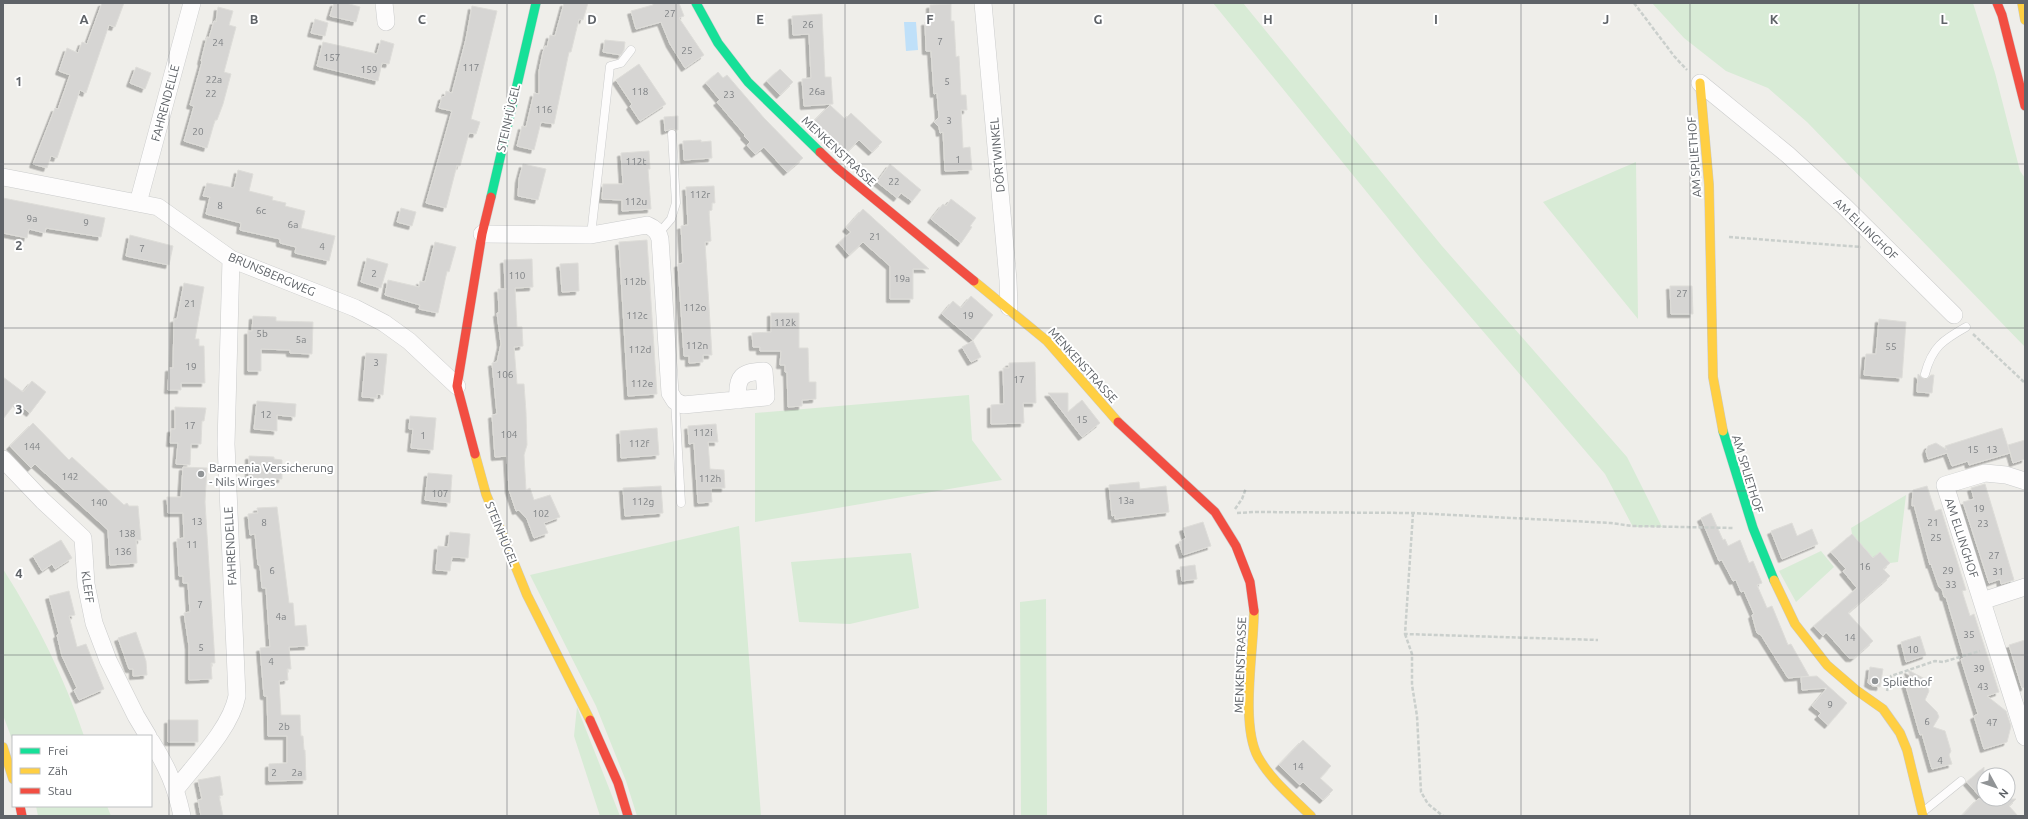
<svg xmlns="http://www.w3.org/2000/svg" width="2028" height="819" viewBox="0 0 2028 819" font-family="Ubuntu,sans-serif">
<defs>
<filter id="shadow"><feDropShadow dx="-3.5" dy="3.5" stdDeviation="0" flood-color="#0004"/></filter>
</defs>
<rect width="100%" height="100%" fill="#efeeea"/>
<path fill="#d8ebd6" d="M 1213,3 L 1243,3 L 1442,246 L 1627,457 L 1662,527 L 1633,527 L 1605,474 L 1422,260 Z
M 1652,3 L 1973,3 L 1995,73 L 2020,171 L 2025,178 L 2025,347 L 1807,122 L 1768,88 L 1726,71 L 1684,38 Z
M 1636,162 L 1638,319 L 1543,202 Z
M 969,395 L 972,440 L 1002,480 L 755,522 L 755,413 Z
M 1906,495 L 1898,562 L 1890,563 L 1880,552 L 1873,558 L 1852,534 L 1851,528 Z
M 739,526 L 761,816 L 637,816 L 626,781 L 596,706 L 530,575 Z
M 1821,551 L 1834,567 L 1796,602 L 1779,571 Z
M 911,553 L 919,608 L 850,624 L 799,622 L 791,562 Z
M 3,569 C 37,622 64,677 84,736 L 13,736 L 13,742 L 3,715 Z
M 1046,599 L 1047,816 L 1021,816 L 1020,602 Z
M 577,707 L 620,816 L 600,816 L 574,736 Z
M 36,806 L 107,806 L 111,816 L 38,816 Z"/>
<path fill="#bfe0f9" d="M 904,22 L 916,22 L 918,50 L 906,51 Z"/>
<path fill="#d6d5d3" stroke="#deddd9" filter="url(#shadow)" d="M 102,3 L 124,3 L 115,27 L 109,25 L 86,93 L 80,90 L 57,158 L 51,156 L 47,168 L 33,164 L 55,108 L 58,109 L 70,75 L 59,71 L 67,48 L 78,53 L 82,42 L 87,44 Z
M 334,3 L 346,3 L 360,7 L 356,22 L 330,16 Z
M 564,3 L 588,3 L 583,20 L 579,19 L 571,52 L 569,52 L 554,124 L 541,122 L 534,150 L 517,146 L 522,126 L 526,127 L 534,93 L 539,94 L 539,71 L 543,52 L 545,46 L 547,47 L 550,35 L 555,36 Z
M 653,3 L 679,3 L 684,16 L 679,18 L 704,55 L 685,68 L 670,44 L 661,22 L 636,29 L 631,11 L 653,5 Z
M 951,4 L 951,21 L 954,21 L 956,57 L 959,56 L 961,95 L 966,95 L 967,110 L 961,110 L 963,148 L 970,147 L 972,170 L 945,171 L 943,132 L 940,133 L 939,127 L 934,122 L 939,117 L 937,93 L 934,94 L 931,51 L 926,51 L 925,22 L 930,22 L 930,5 Z
M 472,6 L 497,11 L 471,119 L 480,122 L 476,134 L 469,133 L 460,166 L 457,165 L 446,208 L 426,203 L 452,111 L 439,108 L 442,97 L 445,96 L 446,91 L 452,93 L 466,39 Z
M 218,7 L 233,11 L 229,25 L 236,27 L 224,72 L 231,74 L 223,104 L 217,120 L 215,120 L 207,148 L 184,141 L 194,106 L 190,105 L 202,62 L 201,61 L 207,37 L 209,38 L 214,21 L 216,22 Z
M 822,14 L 825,77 L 831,77 L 833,104 L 804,106 L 802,79 L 811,78 L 809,34 L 793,35 L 792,16 Z
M 315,19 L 328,23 L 325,36 L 311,33 Z
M 381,40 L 394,44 L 389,64 L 382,63 L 378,81 L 317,66 L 323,42 L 377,54 Z
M 605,40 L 625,42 L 624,50 L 621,55 L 603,52 Z
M 639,64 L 666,104 L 640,121 L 630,106 L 632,104 L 616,80 Z
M 136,67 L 151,73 L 145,89 L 130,83 Z
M 780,69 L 793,82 L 780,95 L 767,81 Z
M 718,72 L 723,78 L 727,75 L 764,118 L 803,158 L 787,172 L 764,147 L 755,154 L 747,145 L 750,142 L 744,136 L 745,135 L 717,102 L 720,100 L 706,83 Z
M 830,105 L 845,119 L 851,113 L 882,142 L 872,152 L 859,140 L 844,155 L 812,123 Z
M 678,116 L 678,130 L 671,129 L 665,131 L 664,117 Z
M 701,140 L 701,142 L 711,141 L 712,158 L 684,160 L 683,141 Z
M 649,151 L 650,169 L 648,169 L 651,209 L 622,211 L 622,200 L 602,199 L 603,184 L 623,184 L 621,153 Z
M 523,164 L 546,169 L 538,200 L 518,196 L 519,179 Z
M 890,164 L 921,190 L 912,201 L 901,193 L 897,198 L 877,182 Z
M 238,170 L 253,174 L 249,191 L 273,197 L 272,200 L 286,203 L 285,206 L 305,211 L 301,228 L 335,236 L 329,261 L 295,253 L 296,247 L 280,243 L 280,239 L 240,230 L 241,223 L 206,214 L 210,197 L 203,196 L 207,183 L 234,188 Z
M 714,186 L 715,203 L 712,203 L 712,210 L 709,211 L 711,241 L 705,242 L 712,355 L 703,355 L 703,362 L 689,363 L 689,356 L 684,356 L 678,264 L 683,263 L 681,226 L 688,225 L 686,187 Z
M 3,198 L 105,218 L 101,237 L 46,228 L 45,233 L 29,229 L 27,238 L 3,233 Z
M 951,199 L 976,218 L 970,226 L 972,227 L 961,243 L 931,219 L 943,204 L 946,206 Z
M 401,208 L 416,212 L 412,226 L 397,222 Z
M 863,209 L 929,269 L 913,269 L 913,299 L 890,299 L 890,266 L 863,242 L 849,255 L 839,243 L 851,232 L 846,228 Z
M 130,235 L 173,246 L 169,265 L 126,256 Z
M 647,240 L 657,394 L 628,396 L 619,242 Z
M 435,242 L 456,247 L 449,272 L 447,271 L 438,313 L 419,309 L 420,305 L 385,295 L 388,280 L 419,287 L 420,281 L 425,282 Z
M 367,258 L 388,264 L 381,288 L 361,282 Z
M 532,259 L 533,287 L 515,288 L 517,327 L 522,327 L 523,346 L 514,347 L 517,384 L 524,384 L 526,412 L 527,445 L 524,455 L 526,490 L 530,488 L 534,500 L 550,495 L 560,517 L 544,523 L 548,533 L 534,538 L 527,519 L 519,510 L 516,511 L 509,490 L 507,456 L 495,457 L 492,415 L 497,414 L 492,363 L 497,362 L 501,344 L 497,313 L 499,313 L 498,289 L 507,289 L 505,289 L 504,260 Z
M 578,263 L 579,291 L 562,292 L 560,264 Z
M 184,283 L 204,287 L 195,339 L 199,339 L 199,346 L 204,346 L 205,383 L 181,383 L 181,390 L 168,390 L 169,368 L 173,368 L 174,319 L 177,319 Z
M 1670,286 L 1692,286 L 1693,314 L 1671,314 Z
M 971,296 L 993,315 L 973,340 L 942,314 L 953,301 L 961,308 Z
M 771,313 L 799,313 L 799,348 L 808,348 L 809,382 L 816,382 L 816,399 L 802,400 L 802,406 L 788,407 L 787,372 L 785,372 L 785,365 L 780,365 L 781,351 L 760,351 L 760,347 L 753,347 L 752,333 L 771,332 Z
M 253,316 L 276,317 L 276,321 L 313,322 L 312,354 L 290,353 L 290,350 L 261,349 L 261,371 L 248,371 L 248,331 L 252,331 Z
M 1879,319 L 1906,322 L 1902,378 L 1864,375 L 1866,354 L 1876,354 Z
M 973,341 L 981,357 L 971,362 L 962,347 Z
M 366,353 L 387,354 L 383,395 L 377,394 L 377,398 L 362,397 Z
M 1035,362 L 1036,403 L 1023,403 L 1024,423 L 991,424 L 991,405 L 1004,404 L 1003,368 L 1009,368 L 1009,363 Z
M 1918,374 L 1924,379 L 1928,378 L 1931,375 L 1934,375 L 1932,393 L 1917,392 Z
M 3,377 L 23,392 L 32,381 L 46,392 L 30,413 L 16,402 L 3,419 Z
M 1048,393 L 1068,393 L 1068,412 L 1082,400 L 1100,423 L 1082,437 Z
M 257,401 L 296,404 L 295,417 L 277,415 L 277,431 L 254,429 Z
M 175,407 L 206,408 L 204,421 L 202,421 L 201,444 L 191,444 L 190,465 L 176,464 L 178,443 L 170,443 L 171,429 L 175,429 Z
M 410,416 L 436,418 L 433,450 L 411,448 L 413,429 L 409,429 Z
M 33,423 L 69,460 L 72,457 L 124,505 L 127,503 L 129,506 L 138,506 L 141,540 L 136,540 L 137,563 L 110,565 L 108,530 L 35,464 L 31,468 L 10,446 Z
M 716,424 L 718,442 L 708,442 L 710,469 L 724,470 L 725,488 L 711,488 L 712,502 L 698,503 L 694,443 L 689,444 L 688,426 Z
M 657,428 L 659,455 L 621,458 L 620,431 Z
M 2002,428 L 2010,453 L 1969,465 L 1968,461 L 1952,466 L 1947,453 L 1928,459 L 1926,451 L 1928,446 L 1936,443 L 1947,450 L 1945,446 Z
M 2025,440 L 2025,459 L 2013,463 L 2008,445 Z
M 249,456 L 274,457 L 274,459 L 282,460 L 282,479 L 249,478 Z
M 183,467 L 207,468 L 205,502 L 215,663 L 211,663 L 212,679 L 189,680 L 189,646 L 184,613 L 190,612 L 188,583 L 183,583 L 183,576 L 179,576 L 177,539 L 184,538 L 183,513 L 168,513 L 167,497 L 181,497 Z
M 428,473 L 452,475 L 450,503 L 425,500 Z
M 1139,482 L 1140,489 L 1166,486 L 1169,512 L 1115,519 L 1115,515 L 1112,516 L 1109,485 Z
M 1985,484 L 2014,580 L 2001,584 L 2000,579 L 1989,583 L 1963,502 L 1974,499 L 1971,488 Z
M 661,486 L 663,513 L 625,516 L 623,488 Z
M 1927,486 L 1935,511 L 1941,509 L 1966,590 L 1962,591 L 1970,616 L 1974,614 L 1999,692 L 1987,696 L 2006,711 L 2011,726 L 2007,742 L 1984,749 L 1974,716 L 1978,714 L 1961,659 L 1964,658 L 1946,597 L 1944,597 L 1942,589 L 1939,587 L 1931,564 L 1930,565 L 1914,505 L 1912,506 L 1913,490 Z
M 277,507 L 289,603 L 293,603 L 295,626 L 306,625 L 308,646 L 289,647 L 291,669 L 287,669 L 288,680 L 279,681 L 281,715 L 300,715 L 301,736 L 303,736 L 304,750 L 305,750 L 306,780 L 269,781 L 269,764 L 287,763 L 287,736 L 268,736 L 267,696 L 264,696 L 260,648 L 270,647 L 266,588 L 262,588 L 260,565 L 258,565 L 255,534 L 250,535 L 248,514 L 258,513 L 257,508 Z
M 1711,513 L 1723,540 L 1725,539 L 1728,546 L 1740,540 L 1749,563 L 1753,561 L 1762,583 L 1757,585 L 1767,608 L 1772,606 L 1788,645 L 1791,644 L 1809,676 L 1788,678 L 1761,635 L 1757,633 L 1752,615 L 1754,614 L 1744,591 L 1741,592 L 1736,580 L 1733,581 L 1722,560 L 1719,561 L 1701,518 Z
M 1203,522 L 1211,546 L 1183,555 L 1179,542 L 1186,538 L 1183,528 Z
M 1792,523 L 1797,536 L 1812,529 L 1818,544 L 1782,559 L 1771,531 Z
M 450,532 L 470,534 L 468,558 L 452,557 L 450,571 L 436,570 L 438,546 L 448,547 Z
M 1852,534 L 1873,558 L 1880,552 L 1890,563 L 1883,569 L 1890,576 L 1848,613 L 1873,641 L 1854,658 L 1849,658 L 1826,632 L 1823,636 L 1814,626 L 1857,588 L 1843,571 L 1846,569 L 1831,552 Z
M 61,540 L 72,558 L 55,569 L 52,564 L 42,571 L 33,556 Z
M 1195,565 L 1197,579 L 1182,581 L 1180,567 Z
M 69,591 L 75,615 L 69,616 L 77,647 L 86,644 L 104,689 L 79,700 L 74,690 L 77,688 L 62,656 L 57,635 L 59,634 L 49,596 Z
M 136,632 L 146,661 L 147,675 L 133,676 L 133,669 L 129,669 L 118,638 Z
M 1920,636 L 1926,655 L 1906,662 L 1901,642 Z
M 2025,640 L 2025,687 L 2022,688 L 2009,645 Z
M 1870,667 L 1883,669 L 1880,687 L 1873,686 L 1868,683 Z
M 1908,670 L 1925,679 L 1929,691 L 1925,700 L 1937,712 L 1939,717 L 1933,727 L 1945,731 L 1951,751 L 1949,755 L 1952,764 L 1932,769 L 1922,734 L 1920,735 L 1903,676 L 1914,687 Z
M 1817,676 L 1847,703 L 1828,725 L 1818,716 L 1821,713 L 1812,706 L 1827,688 L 1802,690 L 1801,677 Z
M 168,720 L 198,720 L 198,742 L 168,742 Z
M 1303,740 L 1331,766 L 1320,778 L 1333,790 L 1323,800 L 1303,782 L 1300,785 L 1279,765 Z
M 1984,767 L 1984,799 L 2016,799 L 2009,806 L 2018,816 L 1962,816 L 1978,799 L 1982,799 L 1967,782 Z
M 220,776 L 223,795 L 219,796 L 223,816 L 201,816 L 198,800 L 202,799 L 198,780 Z"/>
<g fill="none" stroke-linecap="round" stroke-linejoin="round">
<defs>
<path id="lane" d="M 659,233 L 671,219 L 676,203 L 672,134
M 591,235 L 610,66 L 621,63 L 631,50
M 1925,374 C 1932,347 1943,340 1966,327
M 675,401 L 681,503
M 1924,811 L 1961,781"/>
<path id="street" d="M 384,3 L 386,22
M 983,3 L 1008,280 L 1009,307
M 1700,83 L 1787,154 L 1844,206 L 1954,315
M 3,177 L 158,207 L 231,259 L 355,308 L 384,323 L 409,341 L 457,386
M 138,203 L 192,3
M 482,234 L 591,235 L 647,225 C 654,228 658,231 660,239 L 670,393 L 675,401 L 683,405 L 766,397 L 764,371 C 742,372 736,376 738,400
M 3,459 L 43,501 L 83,538 L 86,584 L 94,623 L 108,660 L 136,716 L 148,736
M 2025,481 L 2006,475 L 1985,473 L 1945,485 L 2025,737
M 1982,601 L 2025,587
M 151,741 C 167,766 176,787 182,816
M 176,789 C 196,763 231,728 237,696 L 226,444 L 231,259"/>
<path id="fast" d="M 696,3 L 718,43 L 748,82 L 820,152
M 491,197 L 536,3
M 1723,431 L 1753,528 L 1774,580"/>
<path id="slow" d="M 2022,3 L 2025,20
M 1700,83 L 1709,185 L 1713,377 L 1723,431
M 974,281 L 1047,341 L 1118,422
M 475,454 L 486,494 L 527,595 L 590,720
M 1774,580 L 1795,624 L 1827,665 L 1856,690 L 1883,709 L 1900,733 L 1907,750 L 1923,816
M 1254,611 C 1254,649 1240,724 1258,757 C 1271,780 1292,797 1311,816
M 3,747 L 13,779"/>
<path id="jam" d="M 1997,3 L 2002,15 L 2025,106
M 820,152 L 838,169 L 974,281
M 1118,422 L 1215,512 L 1236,546 L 1250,582 L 1254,611
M 475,454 L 457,386 L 482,234 L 491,197
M 590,720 L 618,783 L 628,816
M 20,806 L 22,816"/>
</defs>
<use href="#lane" stroke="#cbcccc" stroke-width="9"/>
<use href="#street" stroke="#cbcccc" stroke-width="18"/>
<use href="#fast" stroke="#cacacb" stroke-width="10"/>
<use href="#slow" stroke="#cacacb" stroke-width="10"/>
<use href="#jam" stroke="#cacacb" stroke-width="10"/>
<path stroke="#cacfcc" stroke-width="2.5" stroke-dasharray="4 2" stroke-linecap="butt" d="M 1634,3 L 1674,56 L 1687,70
M 1729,237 L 1861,247
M 1973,334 L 2025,383
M 1235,509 L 1242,499 L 1246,488
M 1237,513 L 1255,512 L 1413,513 L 1611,523 L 1632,526 L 1734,528
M 1413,513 L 1405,634 L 1598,640
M 1405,634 L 1412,654 L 1412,685 L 1417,716 L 1421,792 L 1428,804 L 1443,816
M 1887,691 L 1891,676 L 1935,661 L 1943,662 L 1980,651"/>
<use href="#lane" stroke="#fdfcfc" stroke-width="8"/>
<use href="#street" stroke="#fdfcfc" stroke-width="17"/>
<use href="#fast" stroke="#16e098" stroke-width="9"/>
<use href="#slow" stroke="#ffcf43" stroke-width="9"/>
<use href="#jam" stroke="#f24e42" stroke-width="9"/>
</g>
<path fill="none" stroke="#5f6368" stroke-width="1" stroke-opacity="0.55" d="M 169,3 L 169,816M 338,3 L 338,816M 507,3 L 507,816M 676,3 L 676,816M 845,3 L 845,816M 1014,3 L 1014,816M 1183,3 L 1183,816M 1352,3 L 1352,816M 1521,3 L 1521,816M 1690,3 L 1690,816M 1859,3 L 1859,816M 3,164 L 2025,164M 3,328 L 2025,328M 3,491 L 2025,491M 3,655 L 2025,655"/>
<g fill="#919496" stroke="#fff" stroke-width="1.5">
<circle cx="201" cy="474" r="4"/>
<circle cx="1875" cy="681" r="4"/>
</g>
<g text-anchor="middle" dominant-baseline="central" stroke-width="4" stroke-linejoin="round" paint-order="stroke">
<g font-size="10" fill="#7e8184">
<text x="670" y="13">27</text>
<text x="808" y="24">26</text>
<text x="940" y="41">7</text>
<text x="218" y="42">24</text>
<text x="687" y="50">25</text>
<text x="332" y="57">157</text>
<text x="471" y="67">117</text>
<text x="369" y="69">159</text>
<text x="214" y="79">22a</text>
<text x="947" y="81">5</text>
<text x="640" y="91">118</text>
<text x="817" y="91">26a</text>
<text x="211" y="93">22</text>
<text x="729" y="94">23</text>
<text x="544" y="109">116</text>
<text x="949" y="120">3</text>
<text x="198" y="131">20</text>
<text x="958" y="159">1</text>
<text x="636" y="161">112t</text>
<text x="894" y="181">22</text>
<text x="700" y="194">112r</text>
<text x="636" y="201">112u</text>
<text x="220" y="205">8</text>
<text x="261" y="210">6c</text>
<text x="32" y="218">9a</text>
<text x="86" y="222">9</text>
<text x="293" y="224">6a</text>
<text x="875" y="236">21</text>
<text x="322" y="246">4</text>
<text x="142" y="248">7</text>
<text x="374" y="273">2</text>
<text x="517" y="275">110</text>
<text x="902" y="278">19a</text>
<text x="635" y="281">112b</text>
<text x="1682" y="293">27</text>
<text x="190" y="303">21</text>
<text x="695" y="307">112o</text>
<text x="637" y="315">112c</text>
<text x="968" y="315">19</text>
<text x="785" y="322">112k</text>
<text x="262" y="333">5b</text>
<text x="301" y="339">5a</text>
<text x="697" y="345">112n</text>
<text x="1891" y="346">55</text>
<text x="640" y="349">112d</text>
<text x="376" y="362">3</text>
<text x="191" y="366">19</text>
<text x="505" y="374">106</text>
<text x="1019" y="379">17</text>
<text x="642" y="383">112e</text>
<text x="266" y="414">12</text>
<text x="1082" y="419">15</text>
<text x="190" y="425">17</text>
<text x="703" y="432">112i</text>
<text x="509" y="434">104</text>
<text x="423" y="435">1</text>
<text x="639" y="443">112f</text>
<text x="32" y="446">144</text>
<text x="1973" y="449">15</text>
<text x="1992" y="449">13</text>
<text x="70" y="476">142</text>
<text x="710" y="478">112h</text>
<text x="440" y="493">107</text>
<text x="1126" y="500">13a</text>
<text x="643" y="501">112g</text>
<text x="99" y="502">140</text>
<text x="1979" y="508">19</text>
<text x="541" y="513">102</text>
<text x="197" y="521">13</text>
<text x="264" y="522">8</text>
<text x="1933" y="522">21</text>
<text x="1983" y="523">23</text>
<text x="127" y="533">138</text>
<text x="1936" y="537">25</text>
<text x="192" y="544">11</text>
<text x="123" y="551">136</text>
<text x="1994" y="555">27</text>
<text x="1865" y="566">16</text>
<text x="272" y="570">6</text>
<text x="1948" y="570">29</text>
<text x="1998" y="571">31</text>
<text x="1951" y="584">33</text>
<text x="200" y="604">7</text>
<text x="281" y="616">4a</text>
<text x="1969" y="634">35</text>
<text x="1850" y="637">14</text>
<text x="201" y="647">5</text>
<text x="1913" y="649">10</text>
<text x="271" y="661">4</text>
<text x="1979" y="668">39</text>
<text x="1983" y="686">43</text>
<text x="1830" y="704">9</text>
<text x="1927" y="721">6</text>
<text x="1992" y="722">47</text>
<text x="284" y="726">2b</text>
<text x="1940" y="760">4</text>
<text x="1298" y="766">14</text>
<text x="274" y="772">2</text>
<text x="297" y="772">2a</text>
</g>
<g font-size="12" fill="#5f6368" stroke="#fff">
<text transform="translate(165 103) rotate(-75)">FAHRENDELLE</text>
<text transform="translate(508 118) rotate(-77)">STEINHÜGEL</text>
<text transform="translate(839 151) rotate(43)">MENKENSTRASSE</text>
<text transform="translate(997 155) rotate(-95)">DÖRTWINKEL</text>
<text transform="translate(1694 157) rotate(-94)">AM SPLIETHOF</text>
<text transform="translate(1866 229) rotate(44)">AM ELLINGHOF</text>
<text transform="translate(272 274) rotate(23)">BRUNSBERGWEG</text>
<text transform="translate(1083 365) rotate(48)">MENKENSTRASSE</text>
<text transform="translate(1748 474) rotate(73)">AM SPLIETHOF</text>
<text transform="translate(502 534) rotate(68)">STEINHÜGEL</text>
<text transform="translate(1962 538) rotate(72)">AM ELLINGHOF</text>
<text transform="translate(230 546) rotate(-93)">FAHRENDELLE</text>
<text transform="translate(88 587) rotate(82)">KLEFF</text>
<text transform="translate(1240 665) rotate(-88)">MENKENSTRASSE</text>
</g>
<g font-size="12" fill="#5f6368" stroke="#fff" text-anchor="start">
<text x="209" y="467">Barmenia Versicherung<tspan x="209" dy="14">- Nils Wirges</tspan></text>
<text x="1883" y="681">Spliethof</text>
</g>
</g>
<g font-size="13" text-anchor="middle" font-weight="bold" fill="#5f6368" stroke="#fff" stroke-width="4" stroke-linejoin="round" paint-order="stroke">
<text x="84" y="24">A</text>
<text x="254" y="24">B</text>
<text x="422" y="24">C</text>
<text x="592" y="24">D</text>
<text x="760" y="24">E</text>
<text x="930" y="24">F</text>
<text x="1098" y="24">G</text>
<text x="1268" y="24">H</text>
<text x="1436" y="24">I</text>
<text x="1606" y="24">J</text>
<text x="1774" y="24">K</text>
<text x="1944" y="24">L</text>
<text x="19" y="86">1</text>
<text x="19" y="250">2</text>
<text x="19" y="414">3</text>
<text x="19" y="578">4</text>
</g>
<rect width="2028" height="819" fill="none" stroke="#5f6368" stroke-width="8"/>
<rect x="12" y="735" width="140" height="72" fill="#ffffff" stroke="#bfc1c3"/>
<rect x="20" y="748" width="20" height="6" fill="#16e098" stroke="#bfc1c3"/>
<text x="48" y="755" font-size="12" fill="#5f6368">Frei</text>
<rect x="20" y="768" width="20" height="6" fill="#ffcf43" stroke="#bfc1c3"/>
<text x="48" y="775" font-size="12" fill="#5f6368">Zäh</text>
<rect x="20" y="788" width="20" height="6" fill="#f24e42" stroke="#bfc1c3"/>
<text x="48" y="795" font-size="12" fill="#5f6368">Stau</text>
<g transform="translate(1996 787) rotate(130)"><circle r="19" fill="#ffffff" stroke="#bfc1c3"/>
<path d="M0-3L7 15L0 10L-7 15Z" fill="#919496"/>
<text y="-6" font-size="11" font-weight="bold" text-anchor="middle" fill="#5f6368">N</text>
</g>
</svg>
